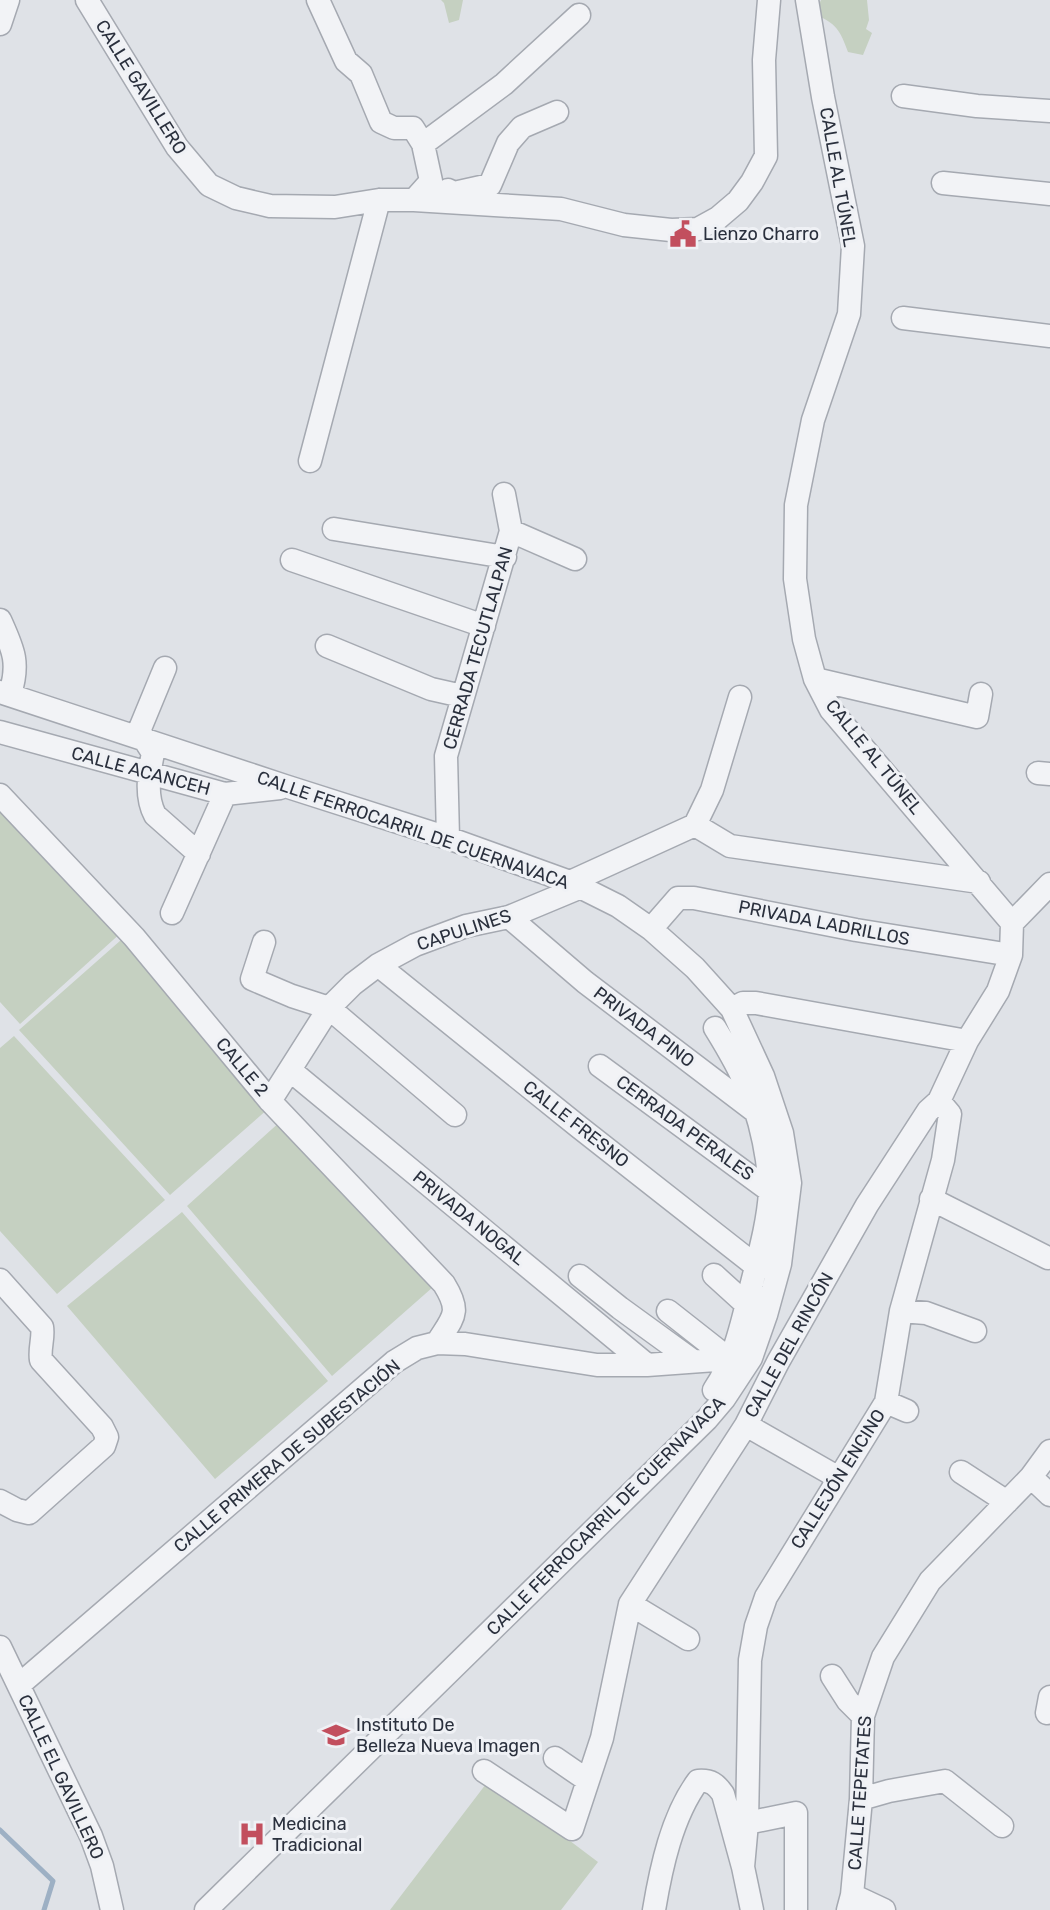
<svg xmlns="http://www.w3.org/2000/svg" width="1050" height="1910" viewBox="0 0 1050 1910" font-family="Rubik,sans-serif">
<rect width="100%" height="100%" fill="#dfe2e7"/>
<path fill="#c5d0c1" d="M 441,0 L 463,0 L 459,20 L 449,23 L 444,3 Z
M 821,0 L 867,0 L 869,20 L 866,29 L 872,33 L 863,55 L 848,52 C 840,30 837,24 814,14 Z
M 0,798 L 123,931 L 20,1024 L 0,1002 Z
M 121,940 L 269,1108 L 170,1195 L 19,1030 Z
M 14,1036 L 165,1200 L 57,1294 L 0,1231 L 0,1048 Z
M 282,1120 L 433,1287 L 332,1376 L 187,1206 Z
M 182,1212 L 328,1381 L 215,1479 L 67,1306 Z
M 489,1780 L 598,1862 L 561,1910 L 390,1910 Z"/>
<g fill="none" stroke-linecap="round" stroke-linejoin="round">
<path stroke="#9db0c4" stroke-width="5" d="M 0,1830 L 53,1881 L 44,1910"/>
<defs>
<path id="minor" d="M 87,0 L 177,147 L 209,185 L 236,198 L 270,206 L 335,207 L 379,200 L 414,200 L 431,181
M 318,0 L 346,61 L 361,74 L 381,122 L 394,128 L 413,128 L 423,144 L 431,181
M 807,0 L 823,97 L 853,246 L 849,314 L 813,420 L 796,505 L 795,579 L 804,639 L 815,679 L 831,710 L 1012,923
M 0,24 L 8,0
M 903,96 L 977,106 L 1050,111
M 423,144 L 504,84 L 579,15
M 943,183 L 1050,194
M 448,190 L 454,193 L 490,185 L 508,143 L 522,127 L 557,112
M 414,200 L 561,209 L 624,225 L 671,230 L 698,229 L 718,218 L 738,201 L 752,182 L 766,156 L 764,60 L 769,0
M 903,318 L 1050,336
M 310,461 L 379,200
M 334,529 L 505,557
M 511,531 L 575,559
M 292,560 L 484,626
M 0,620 C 13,649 20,662 10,694
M 327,646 L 431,689 L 462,696
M 165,668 L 139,731 L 153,753 C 149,773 145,796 155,815 L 199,854
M 815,679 L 977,717 L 981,694
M 0,692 L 285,786 L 448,838 L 570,882 L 618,906 L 651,929 L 695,968 L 732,1009 L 763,1076 L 782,1133 L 790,1183 L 780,1264 L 766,1315 L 751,1358 L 724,1399 L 707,1419 L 206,1910
M 0,732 L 225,794 L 280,788
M 1038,773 L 1050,774
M 0,795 L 134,937 L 270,1101 L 444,1284 C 462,1313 453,1317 437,1343
M 695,825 L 730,846 L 979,882
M 448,838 L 446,756 L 511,531 L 504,494
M 570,882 L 695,825 L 712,790 L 740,697
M 172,913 L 225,794
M 509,917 L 585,982 L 760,1115
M 651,929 L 678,898 L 694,898 L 856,930 L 1011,955
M 264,942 L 252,979 L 292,996 L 329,1008 L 455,1115
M 378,965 L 579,1127 L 756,1266 L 767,1267
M 732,1009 L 743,1003 L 756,1003 L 967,1041
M 600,1066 L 770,1191
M 291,1071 L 647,1365
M 270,1101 L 329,1008 L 353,984 L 378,965 L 415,945 L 466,926 L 509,917 L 581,887
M 931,1199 L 1048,1258
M 714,1275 L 747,1305
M 580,1276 L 620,1308 L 693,1361
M 0,1280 L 42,1327 C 44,1338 39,1348 41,1360 L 102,1427 L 107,1437 L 104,1446 L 29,1513 L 17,1510 L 0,1501
M 668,1311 L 729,1359
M 901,1311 L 926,1313 L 975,1331
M 714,1390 C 734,1361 742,1324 750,1291 C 758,1258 768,1225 770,1192 C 771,1181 768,1170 767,1160 C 759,1106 743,1073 715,1028
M 886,1402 L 907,1411
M 746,1425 L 839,1478
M 961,1472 L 1007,1502
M 1031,1477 L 1050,1495
M 630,1604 L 688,1639
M 0,1647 L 91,1836 L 102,1866 L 112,1910
M 832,1676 L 848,1701 L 863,1716
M 19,1685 L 394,1362 L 417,1348 L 437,1343 L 465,1344 L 597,1365 L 647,1365 L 743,1358
M 1047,1713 L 1050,1697
M 555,1758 L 587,1780
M 484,1771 L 572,1829 L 602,1738 L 630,1604 L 746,1425 L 778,1362 L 867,1205 L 928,1111 L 939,1101 L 967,1041 L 998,991 L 1011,955 L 1012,923 L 1050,884
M 861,1799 L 889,1791 L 945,1781 L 1002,1826
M 747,1823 L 796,1813 L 796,1910
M 743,1867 L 747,1823 L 750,1660 L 756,1626 L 766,1597 L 886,1402 L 901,1311 L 943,1160 L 950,1114 L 939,1101
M 852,1895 L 884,1910
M 654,1910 C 661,1868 672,1816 698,1781 C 711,1780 716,1784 723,1794 L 743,1867 L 752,1910
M 848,1910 L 852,1895 L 861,1799 L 863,1716 L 883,1657 L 930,1581 L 1031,1477 L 1050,1451"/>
</defs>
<use href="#minor" stroke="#a5a9b1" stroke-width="25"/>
<use href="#minor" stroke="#f2f3f6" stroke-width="22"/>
</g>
<defs>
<symbol id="civic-bare" viewBox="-9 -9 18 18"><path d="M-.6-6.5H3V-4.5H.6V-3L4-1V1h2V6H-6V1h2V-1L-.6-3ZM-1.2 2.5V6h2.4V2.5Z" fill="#c24f5e" stroke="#eff1f5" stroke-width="2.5" paint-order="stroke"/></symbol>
<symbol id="university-bare" viewBox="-9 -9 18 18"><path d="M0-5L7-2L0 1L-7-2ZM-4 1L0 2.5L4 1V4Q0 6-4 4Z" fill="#c24f5e" stroke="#eff1f5" stroke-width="2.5" paint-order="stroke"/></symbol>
<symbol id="hospital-bare" viewBox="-9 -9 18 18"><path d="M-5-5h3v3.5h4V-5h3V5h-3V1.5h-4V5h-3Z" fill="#c24f5e" stroke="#eff1f5" stroke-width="2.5" paint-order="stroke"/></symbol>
</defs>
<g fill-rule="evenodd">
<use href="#civic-bare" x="664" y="215" width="38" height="38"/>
<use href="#university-bare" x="317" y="1716" width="38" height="38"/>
<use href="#hospital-bare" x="233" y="1815" width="38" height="38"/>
</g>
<g text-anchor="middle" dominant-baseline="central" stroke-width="6" stroke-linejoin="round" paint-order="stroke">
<g font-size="18" fill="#2a303d" stroke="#eff1f5">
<text transform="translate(141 87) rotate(58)">CALLE GAVILLERO</text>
<text transform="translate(838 177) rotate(80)">CALLE AL TÚNEL</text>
<text transform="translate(478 648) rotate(-74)">CERRADA TECUTLALPAN</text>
<text transform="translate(874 757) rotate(51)">CALLE AL TÚNEL</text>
<text transform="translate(141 771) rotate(15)">CALLE ACANCEH</text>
<text transform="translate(413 830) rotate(19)">CALLE FERROCARRIL DE CUERNAVACA</text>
<text transform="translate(824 923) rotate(11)">PRIVADA LADRILLOS</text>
<text transform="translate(464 930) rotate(-18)">CAPULINES</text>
<text transform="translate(644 1027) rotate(37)">PRIVADA PINO</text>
<text transform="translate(242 1067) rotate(50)">CALLE 2</text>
<text transform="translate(576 1124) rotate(38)">CALLE FRESNO</text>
<text transform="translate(685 1128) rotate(36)">CERRADA PERALES</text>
<text transform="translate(469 1218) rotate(39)">PRIVADA NOGAL</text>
<text transform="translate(789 1345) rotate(-61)">CALLE DEL RINCÓN</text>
<text transform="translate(287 1456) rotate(-40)">CALLE PRIMERA DE SUBESTACIÓN</text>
<text transform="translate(838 1479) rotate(-58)">CALLEJÓN ENCINO</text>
<text transform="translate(606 1516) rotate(-45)">CALLE FERROCARRIL DE CUERNAVACA</text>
<text transform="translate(61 1777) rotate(65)">CALLE EL GAVILLERO</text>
<text transform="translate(860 1793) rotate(-86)">CALLE TEPETATES</text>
</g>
<g font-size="18" fill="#2a303d" stroke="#eff1f5" text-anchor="start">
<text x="703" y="234">Lienzo Charro</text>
<text x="356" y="1725">Instituto De<tspan x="356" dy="21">Belleza Nueva Imagen</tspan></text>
<text x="272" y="1824">Medicina<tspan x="272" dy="21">Tradicional</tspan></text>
</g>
</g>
</svg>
